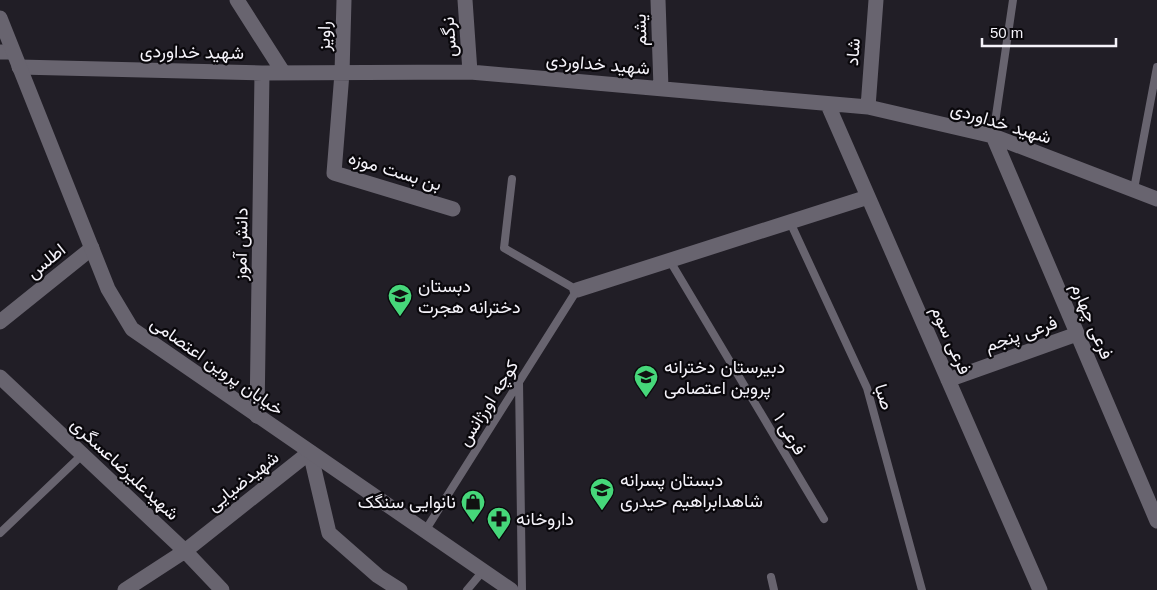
<svg xmlns="http://www.w3.org/2000/svg" width="1157" height="590" viewBox="0 0 1157 590" font-family="Arial,Vazirmatn,sans-serif">
<rect width="100%" height="100%" fill="#211e26"/>
<g fill="none" stroke-linecap="round" stroke-linejoin="round">
<path stroke="#68646f" stroke-width="8" d="M 993,136 L 1013,0
M 1134,189 L 1157,67
M 790,222 L 867,388 L 922,590
M 670,261 L 824,519
M 519,382 L 522,590
M 425,531 L 577,290 L 504,248 L 512,179
M 0,533 L 83,454
M 771,577 L 774,590
M 467,590 L 483,571"/>
<path stroke="#68646f" stroke-width="15" d="M 237,0 L 283,72
M 344,0 L 342,73 L 334,173 L 453,209
M 465,0 L 470,72
M 658,0 L 661,88
M 0,52 L 13,52
M 19,67 L 262,73 L 470,72 L 868,107 L 993,136 L 1157,199
M 828,105 L 1040,590
M 868,107 L 876,0
M 993,136 L 1157,521
M 577,290 L 868,197
M 0,322 L 92,248
M 0,377 L 185,551 L 222,590
M 948,380 L 1077,334
M 257,416 L 262,73
M 125,590 L 185,551 L 310,452 L 329,533 L 378,576 L 400,590"/>
<path stroke="#68646f" stroke-width="15" d="M 0,18 L 108,289 L 132,329 L 511,590"/>
</g>
<defs>
<symbol id="school-pin" viewBox="-11 -11 22 30"><path d="M0 17L-7.5 6A9.5 9.5 0 1 1 7.5 6Z" fill="#46d77a" stroke="#0a080c"/><path d="M0-5L7-2L0 1L-7-2ZM-4 1L0 2.5L4 1V4Q0 6-4 4Z" fill="#111"/></symbol>
<symbol id="shop-pin" viewBox="-11 -11 22 30"><path d="M0 17L-7.5 6A9.5 9.5 0 1 1 7.5 6Z" fill="#46d77a" stroke="#0a080c"/><path d="M-5-2.5h2.3a2.7 3.5 0 0 1 5.4 0H5L5.5 6h-11ZM-1.5-2.5h3a1.5 2.3 0 0 0-3 0Z" fill="#111"/></symbol>
<symbol id="pharmacy-pin" viewBox="-11 -11 22 30"><path d="M0 17L-7.5 6A9.5 9.5 0 1 1 7.5 6Z" fill="#46d77a" stroke="#0a080c"/><path d="M-2-6h4v4h4v4h-4v4h-4v-4h-4v-4h4Z" fill="#111"/></symbol>
</defs>
<g fill-rule="evenodd">
<use href="#school-pin" x="386" y="282" width="28" height="38"/>
<use href="#school-pin" x="632" y="363" width="28" height="38"/>
<use href="#school-pin" x="588" y="476" width="28" height="38"/>
<use href="#shop-pin" x="459" y="488" width="28" height="38"/>
<use href="#pharmacy-pin" x="485" y="505" width="28" height="38"/>
</g>
<g text-anchor="middle" dominant-baseline="central" stroke-width="4.5" stroke-linejoin="round" paint-order="stroke">
<g font-size="18" fill="#f5f3fa" stroke="#0a080c">
<text transform="translate(640 30) rotate(-92)">یشم</text>
<text transform="translate(324 36) rotate(-89)">راویز</text>
<text transform="translate(449 37) rotate(-94)">نرگس</text>
<text transform="translate(192 52) rotate(1)">شهید خداوردی</text>
<text transform="translate(853 52) rotate(-86)">شاد</text>
<text transform="translate(598 64) rotate(5)">شهید خداوردی</text>
<text transform="translate(1001 123) rotate(17)">شهید خداوردی</text>
<text transform="translate(395 171) rotate(17)">بن بست موزه</text>
<text transform="translate(241 244) rotate(-89)">دانش آموز</text>
<text transform="translate(46 261) rotate(-39)">اطلس</text>
<text transform="translate(1092 321) rotate(67)">فرعی چهارم</text>
<text transform="translate(1021 334) rotate(-19)">فرعی پنجم</text>
<text transform="translate(951 340) rotate(66)">فرعی سوم</text>
<text transform="translate(217 366) rotate(35)">خیابان پروین اعتصامی</text>
<text transform="translate(884 397) rotate(73)">صبا</text>
<text transform="translate(488 403) rotate(-58)">کوچه اورژانس</text>
<text transform="translate(790 434) rotate(59)">فرعی ۱</text>
<text transform="translate(125 469) rotate(43)">شهیدعلیرضاعسگری</text>
<text transform="translate(243 481) rotate(-38)">شهیدضیایی</text>
</g>
<g font-size="18" fill="#f5f3fa" stroke="#0a080c" text-anchor="start">
<text x="418" y="286">دبستان<tspan x="418" dy="21">دخترانه هجرت</tspan></text>
<text x="664" y="367">دبیرستان دخترانه<tspan x="664" dy="21">پروین اعتصامی</tspan></text>
<text x="620" y="480">دبستان پسرانه<tspan x="620" dy="21">شاهدابراهیم حیدری</tspan></text>
<text x="456" y="502" text-anchor="end">نانوایی سنگک</text>
<text x="516" y="519">داروخانه</text>
</g>
</g>
<path d="M982 38v8h134v-8" fill="none" stroke="#f5f3fa" stroke-width="2.5"/>
<text x="990" y="38" font-size="15" fill="#f5f3fa" stroke="#0a080c" stroke-width="4" paint-order="stroke">50 m</text>
</svg>
